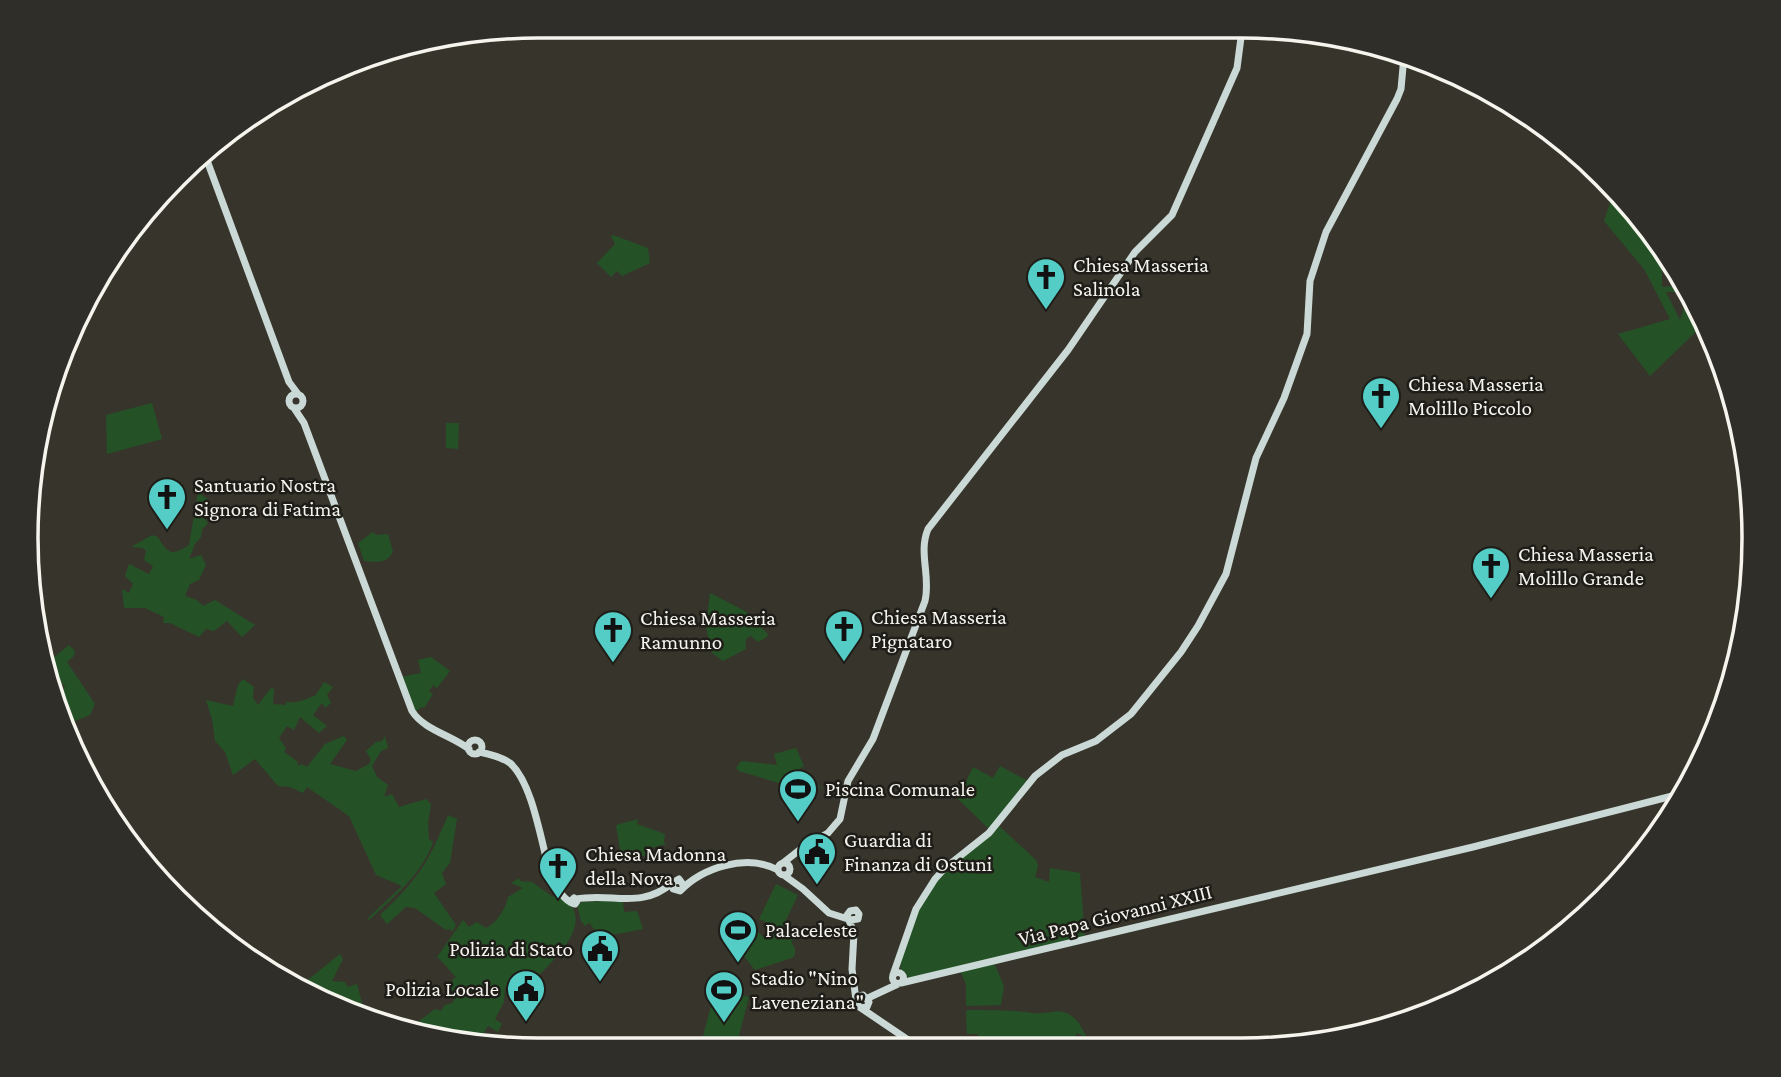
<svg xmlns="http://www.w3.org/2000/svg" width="1781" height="1077" viewBox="0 0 1781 1077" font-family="'Crimson Pro',serif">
<rect width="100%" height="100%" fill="#37352b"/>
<path fill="#245226" d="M 1615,188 L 1627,200 L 1669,258 L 1661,262 L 1670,260 L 1675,268 L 1662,268 L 1662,287 L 1687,285 L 1687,292 L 1666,292 L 1680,320 L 1686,301 L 1693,298 L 1705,323 L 1650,376 L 1618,334 L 1670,319 L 1644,269 L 1604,221 Z
M 613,235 L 648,248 L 650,263 L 622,276 L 617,271 L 611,277 L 597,263 L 615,244 L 611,236 Z
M 152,403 L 162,439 L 107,454 L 106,415 Z
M 446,423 L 459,423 L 458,449 L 446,448 Z
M 198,492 L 210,501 L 198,511 L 208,523 L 202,530 L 201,537 L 195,544 L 189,559 L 201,555 L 206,565 L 199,580 L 190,584 L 185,596 L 197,600 L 203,606 L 215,600 L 255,625 L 242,637 L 227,621 L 214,631 L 206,629 L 199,637 L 170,623 L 163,623 L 164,617 L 145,608 L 124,608 L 122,589 L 129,593 L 133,584 L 125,576 L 129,564 L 149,574 L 153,566 L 144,560 L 146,551 L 143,548 L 131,547 L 152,535 L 158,537 C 167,553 171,557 189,545 Z
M 373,532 L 376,535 L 388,534 L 393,552 C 386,564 377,562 364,561 L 358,543 Z
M 710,593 L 745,611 L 768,634 L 767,637 L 758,642 L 751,636 C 745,638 745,643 746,649 L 723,661 L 711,652 L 706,626 Z
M 69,645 L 75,651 L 74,656 L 67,662 L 95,704 L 90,715 L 70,723 L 67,731 L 55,706 L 65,686 L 49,675 L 47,663 Z
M 431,657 L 450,671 L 437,688 L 433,685 L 429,691 L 433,694 L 424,708 L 422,707 L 415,712 L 400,677 L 421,673 L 418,660 Z
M 243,679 L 254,687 L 253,698 L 258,705 L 271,688 L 274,689 L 273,704 L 286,705 L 286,702 C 296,704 307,699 316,695 L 324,682 L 333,687 L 327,695 L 331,703 L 325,708 L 323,704 L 321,704 L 313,715 L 327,726 L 319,733 L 300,717 L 294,730 L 287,726 L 279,738 L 286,748 L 284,752 L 298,762 L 297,764 L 299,766 L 301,764 L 307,767 L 325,744 L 344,736 L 347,740 L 330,764 L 356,771 L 369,764 L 371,760 L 366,751 L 376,742 L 382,741 L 385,736 L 388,748 L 381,751 L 372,766 L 377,777 L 388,785 L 384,797 L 392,794 L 399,807 L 426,799 L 431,804 L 428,823 L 429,839 L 433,842 C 423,873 394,897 369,920 L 367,919 L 402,886 L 376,875 L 349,816 L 307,787 L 303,793 L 290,787 L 278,786 L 255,759 L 233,775 L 225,752 L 215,741 L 212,719 L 206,700 L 233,706 L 238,685 Z
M 796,748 L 804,766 L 796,771 L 825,790 L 814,785 L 779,783 L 739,771 L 736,768 L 741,761 L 777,765 L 774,754 Z
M 1000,766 L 1028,781 L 990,830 L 958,799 L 973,767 L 993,778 Z
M 448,815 L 457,819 L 450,863 L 442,873 L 446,884 L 434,893 L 456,925 L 452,932 L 450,929 L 446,930 L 415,908 L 406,907 L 387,924 L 380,915 C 417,880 428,864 448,815 Z
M 638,819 L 637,824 L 665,834 L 664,842 L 666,844 L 651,848 L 646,856 L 621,856 L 616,825 Z
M 998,825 L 1036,860 L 1038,866 L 1035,877 L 1049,882 L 1050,868 L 1080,873 L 1085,939 L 910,978 C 895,972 901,959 905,946 C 910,933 914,918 920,906 C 939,872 970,849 998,825 Z
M 519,878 L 520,881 L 532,882 L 553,897 L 556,892 C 561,897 569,902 573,908 C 585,931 553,961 539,975 L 529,971 L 528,976 L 532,981 L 525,987 L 523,982 L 515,975 L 510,985 L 505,987 L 504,1002 L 495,1019 L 502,1024 L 498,1032 L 488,1026 L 480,1039 L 474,1033 L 465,1036 L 461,1031 L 437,1035 L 439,1038 L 426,1034 L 419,1021 L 435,1009 L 441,1011 L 445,1005 L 452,1003 L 456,997 L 450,987 L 453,985 L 452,980 L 456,977 C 449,970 445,964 437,957 L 463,920 L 469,927 L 477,922 L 486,928 C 497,923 506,908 508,897 L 523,888 L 511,883 Z
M 776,884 L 798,895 L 783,926 L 787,929 L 793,928 L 796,939 L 791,941 L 795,949 L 795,955 L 792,958 L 755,970 L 742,954 L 740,948 L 753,928 L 765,938 L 770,936 L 766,930 L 770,924 L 759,919 Z
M 602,901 L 623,902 L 624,912 L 637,911 L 643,929 L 607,936 L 596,931 L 589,923 L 585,926 L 581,921 L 577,905 L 583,902 Z
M 340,954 L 343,959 L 332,981 L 345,982 L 348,987 L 357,984 L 366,1018 C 343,1012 322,1000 299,987 Z
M 994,963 L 1004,986 L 1001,1005 L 966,1006 L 966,984 L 960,971 Z
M 716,988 L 749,997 L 736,1047 L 700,1047 Z
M 968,1010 C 990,1010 1011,1010 1033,1013 C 1045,1015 1055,1009 1066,1013 C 1077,1017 1082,1028 1087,1038 L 1077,1033 L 1068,1049 L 961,1048 L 978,1043 L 978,1034 L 967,1034 L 966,1011 Z"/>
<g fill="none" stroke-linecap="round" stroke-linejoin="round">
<path stroke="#cad8d6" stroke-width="7" d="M 205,155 L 289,382 L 298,394
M289 401a7 7 0 1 1 14 0a7 7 0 1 1-14 0Z
M 294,408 L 304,423 L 412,711 C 424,730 451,735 469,749
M468 747a7 7 0 1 1 14 0a7 7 0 1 1-14 0Z
M 479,752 C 490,754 501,757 510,763 C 534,784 542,849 552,880 C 557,889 566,902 575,904 L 577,901 L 574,898 L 570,902
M778 869a6 6 0 1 1 12 0a6 6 0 1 1-12 0Z
M 783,863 L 802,848 L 828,833 L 840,819 L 848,781 L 873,739 L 925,601 C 931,576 918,553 928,529 L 1068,350 L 1135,252 L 1172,215 L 1237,68 L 1242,30
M 785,876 L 803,889 L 829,913 L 848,919
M 684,886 L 679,879 L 672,883 L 673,889 L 680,891 C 702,868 746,853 778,870
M 576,899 C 611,892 641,910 672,883
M 850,920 L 858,919 L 859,914 L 856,910 L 850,911 L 847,915 L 854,933 L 852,969 L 856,1000
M892.5 978a5.5 5.5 0 1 1 11 0a5.5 5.5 0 1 1-11 0Z
M 893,975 L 916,909 L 935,879 L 945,868 L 989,833 L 1035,776 L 1062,755 L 1096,741 L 1131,714 L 1181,652 L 1198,626 L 1226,574 L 1256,458 L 1284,398 L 1307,334 L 1310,281 L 1326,232 L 1397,99 L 1401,89 L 1404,56
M 901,983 L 1473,847 L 1684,793
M 868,998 L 898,984
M 861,1008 L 867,1007 L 869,1002 L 863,995 L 857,998 L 858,1006 L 920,1048"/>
</g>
<defs>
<symbol id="church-pin" viewBox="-11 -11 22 30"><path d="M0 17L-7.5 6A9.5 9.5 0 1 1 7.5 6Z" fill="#54cdc7" stroke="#1e1d18"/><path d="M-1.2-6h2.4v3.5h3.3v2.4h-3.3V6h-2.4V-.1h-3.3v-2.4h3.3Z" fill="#111"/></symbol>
<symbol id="stadium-pin" viewBox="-11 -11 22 30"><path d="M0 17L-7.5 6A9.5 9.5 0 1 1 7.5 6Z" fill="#54cdc7" stroke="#1e1d18"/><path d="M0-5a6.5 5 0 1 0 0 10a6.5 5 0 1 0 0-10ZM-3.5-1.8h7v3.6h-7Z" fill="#111"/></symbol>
<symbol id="civic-pin" viewBox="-11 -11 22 30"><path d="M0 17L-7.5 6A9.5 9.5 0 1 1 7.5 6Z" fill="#54cdc7" stroke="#1e1d18"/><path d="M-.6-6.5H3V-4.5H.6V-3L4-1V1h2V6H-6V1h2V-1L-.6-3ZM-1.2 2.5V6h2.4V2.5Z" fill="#111"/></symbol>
</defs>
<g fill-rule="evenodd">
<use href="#church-pin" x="1024" y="255" width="44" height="60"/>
<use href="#church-pin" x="1359" y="374" width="44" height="60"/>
<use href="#church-pin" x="145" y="475" width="44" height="60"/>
<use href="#church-pin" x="1469" y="544" width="44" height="60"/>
<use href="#church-pin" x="822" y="607" width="44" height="60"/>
<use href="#church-pin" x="591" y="608" width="44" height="60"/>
<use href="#stadium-pin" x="776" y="767" width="44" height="60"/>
<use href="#civic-pin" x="795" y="830" width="44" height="60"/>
<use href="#church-pin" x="536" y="844" width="44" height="60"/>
<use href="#stadium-pin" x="716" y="908" width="44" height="60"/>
<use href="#civic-pin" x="578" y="927" width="44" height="60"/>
<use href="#civic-pin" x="504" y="967" width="44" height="60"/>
<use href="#stadium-pin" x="702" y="968" width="44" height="60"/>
</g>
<g text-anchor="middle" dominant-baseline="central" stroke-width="5" stroke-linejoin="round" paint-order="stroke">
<g font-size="21" fill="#f5f4ed" stroke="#1e1d18" text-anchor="start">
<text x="1073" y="265">Chiesa Masseria<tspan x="1073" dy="24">Salinola</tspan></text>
<text x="1408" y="384">Chiesa Masseria<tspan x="1408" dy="24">Molillo Piccolo</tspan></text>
<text x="194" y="485">Santuario Nostra<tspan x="194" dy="24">Signora di Fatima</tspan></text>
<text x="1518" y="554">Chiesa Masseria<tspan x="1518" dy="24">Molillo Grande</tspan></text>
<text x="871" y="617">Chiesa Masseria<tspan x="871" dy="24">Pignataro</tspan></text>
<text x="640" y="618">Chiesa Masseria<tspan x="640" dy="24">Ramunno</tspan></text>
<text x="825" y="789">Piscina Comunale</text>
<text x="844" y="840">Guardia di<tspan x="844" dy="24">Finanza di Ostuni</tspan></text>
<text x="585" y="854">Chiesa Madonna<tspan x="585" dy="24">della Nova</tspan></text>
<text x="765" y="930">Palaceleste</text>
<text x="573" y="949" text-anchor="end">Polizia di Stato</text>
<text x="751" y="978">Stadio "Nino<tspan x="751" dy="24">Laveneziana"</tspan></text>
<text x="499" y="989" text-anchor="end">Polizia Locale</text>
</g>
<g font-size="21" fill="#f5f4ed" stroke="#1e1d18">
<text transform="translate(1115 915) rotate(-14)">Via Papa Giovanni XXIII</text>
</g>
</g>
<path d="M0 0H1781V1077H0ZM538 38H1242A500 500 0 0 1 1742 538V538A500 500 0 0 1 1242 1038H538A500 500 0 0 1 38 538V538A500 500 0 0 1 538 38Z" fill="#2f2e29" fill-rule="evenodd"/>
<path fill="none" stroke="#f5f4ed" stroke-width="3.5" d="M538 38H1242A500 500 0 0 1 1742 538V538A500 500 0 0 1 1242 1038H538A500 500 0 0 1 38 538V538A500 500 0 0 1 538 38Z"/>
</svg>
